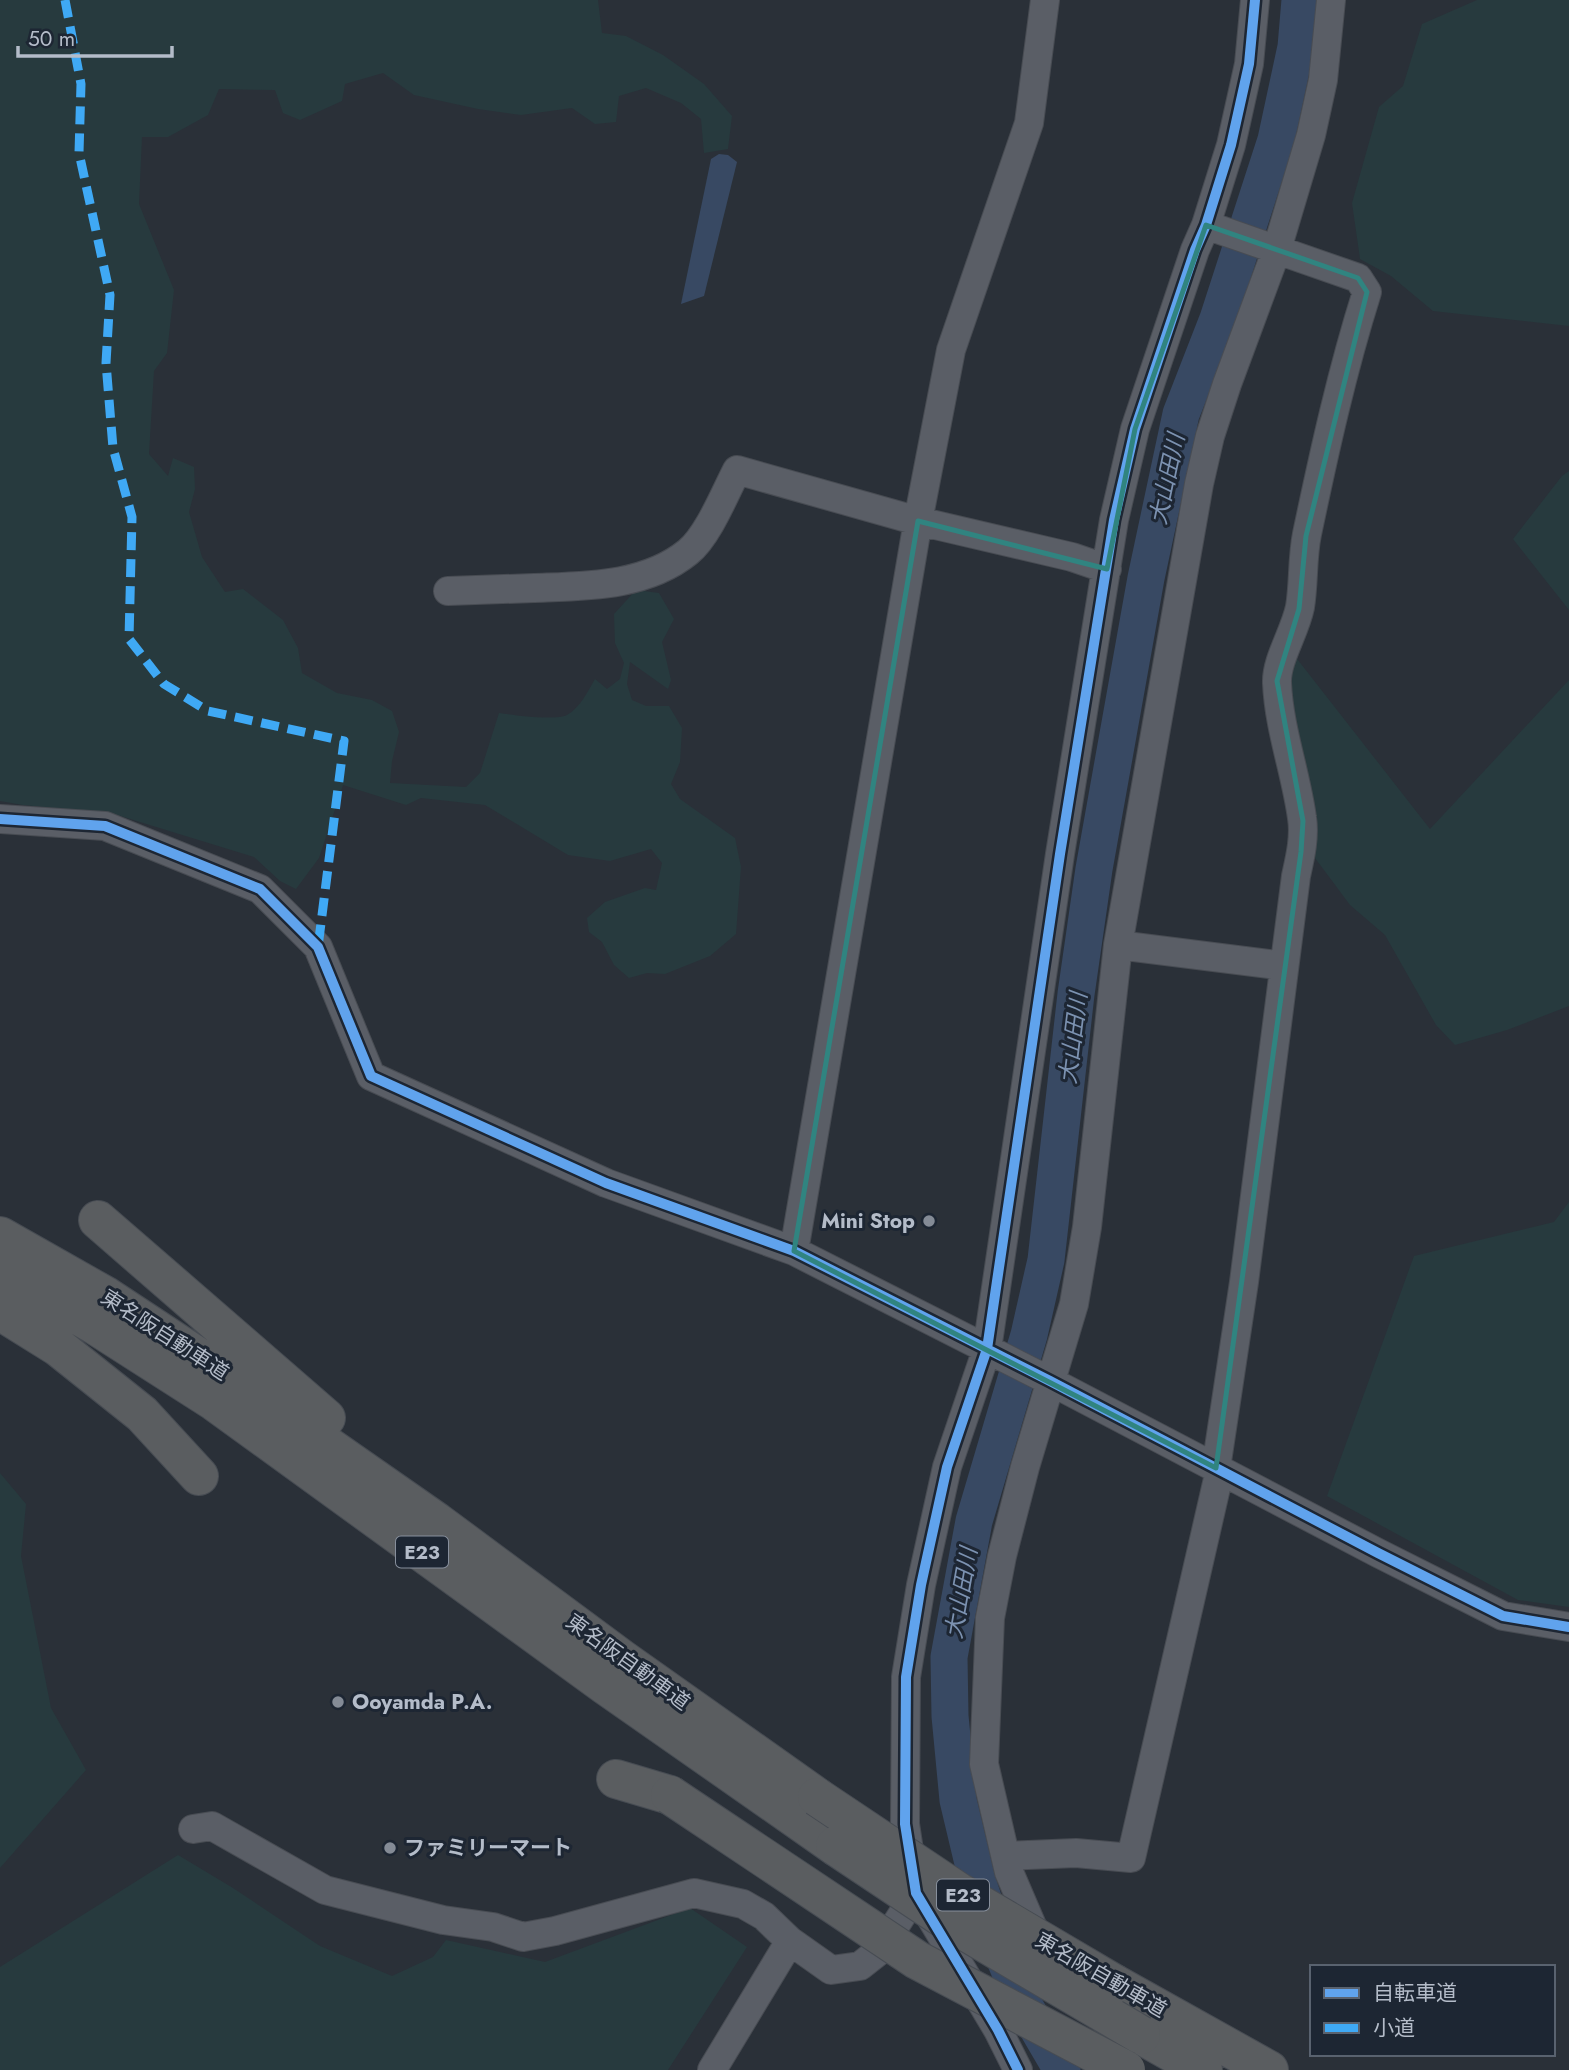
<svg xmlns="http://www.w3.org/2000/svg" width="1569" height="2070" viewBox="0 0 1569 2070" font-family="Jost,'Noto Sans JP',sans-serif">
<rect width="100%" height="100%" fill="#2a3038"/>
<path fill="#273a3e" d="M 0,0 L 598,0 L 602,33 L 626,36 L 663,55 L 704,84 L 732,116 L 728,149 L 704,153 L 701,119 L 681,103 L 646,88 L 619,96 L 616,122 L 595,124 L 572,108 L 521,115 L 478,109 L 414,95 L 383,73 L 345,84 L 342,101 L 300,120 L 283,113 L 275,90 L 219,89 L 208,115 L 168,137 L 142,137 L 139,204 L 174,290 L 167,353 L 154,371 L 149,454 L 168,476 L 173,458 L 194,467 L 195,489 L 189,512 L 202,557 L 225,592 L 243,589 L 283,620 L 298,648 L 302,673 L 337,693 L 372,700 L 392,711 L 399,732 L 392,761 L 390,783 L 466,787 L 480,773 L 499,713 C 513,715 554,721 567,715 C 580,708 588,691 595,679 L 607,689 L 620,679 L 624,663 L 615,643 L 614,614 L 636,590 L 659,593 L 674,619 L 662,642 L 671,680 L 668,689 L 630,662 L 627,684 L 632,700 L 646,706 L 669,706 L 682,728 L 680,762 L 671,784 L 680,799 L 735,838 L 741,867 L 736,934 L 710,956 L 665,974 L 647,973 L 629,978 L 614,965 L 602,942 L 589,932 L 587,918 L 605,902 L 645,888 L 656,890 L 662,863 L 651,849 L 610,861 L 568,855 L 485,805 L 421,798 L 406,805 L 343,785 L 319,858 L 296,889 L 280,881 L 254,857 L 114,814 L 23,805 L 0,801 Z
M 1477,0 L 1569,0 L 1569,326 L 1433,311 L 1391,276 L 1360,259 L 1352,203 L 1379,107 L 1403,86 L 1422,24 Z
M 1569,471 L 1569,610 L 1513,539 L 1562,476 Z
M 1294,655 L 1430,829 L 1569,680 L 1569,1006 L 1507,1030 L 1455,1045 L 1436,1025 L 1385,935 L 1350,905 L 1312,854 L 1284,681 Z
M 1569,1202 L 1569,1607 L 1518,1600 L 1327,1496 L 1414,1256 L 1554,1222 Z
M 0,1473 L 26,1504 L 21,1556 L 51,1708 L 86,1770 L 0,1868 Z
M 178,1855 L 233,1888 L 320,1946 L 392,1976 L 433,1957 L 446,1940 L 545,1962 L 690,1908 L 747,1947 L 668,2070 L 0,2070 L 0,1967 Z"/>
<path fill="#384963" d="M 719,154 L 728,155 L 737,162 L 704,296 L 681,304 L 711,159 Z"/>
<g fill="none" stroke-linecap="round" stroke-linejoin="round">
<path stroke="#384963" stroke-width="37" d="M 1062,2070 L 1024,2005 L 998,1943 L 977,1880 L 958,1800 L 950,1716 L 949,1657 L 974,1521 L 1029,1335 L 1046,1260 L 1076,994 L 1094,869 L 1146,578 L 1181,414 L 1218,319 L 1276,140 L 1296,47 L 1300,0"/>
<defs>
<path id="minor" d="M 1206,225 L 1358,278 L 1367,292 C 1342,371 1324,453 1307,534 C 1302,558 1304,583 1300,607 C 1295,632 1276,660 1277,683 C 1279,729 1296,773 1302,818 C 1305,837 1300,858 1296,876 L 1244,1282 L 1216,1468
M 448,591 C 476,590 505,589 534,588 C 585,586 645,587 688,552 C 708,536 725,493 737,470 L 918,521 L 1072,557 L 1107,569
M 0,819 L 105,826 L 260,889 L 318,947 L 371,1076 L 606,1183 L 794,1251 L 1050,1381 L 1378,1553 L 1503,1616 L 1569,1627
M 1118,945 L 1284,966
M 794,1251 L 918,521 L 951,350 L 1029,123 L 1045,0
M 193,1829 L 212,1826 L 325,1890 L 443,1920 L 493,1927 L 523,1937 L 555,1931 L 694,1893 L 743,1904 L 764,1916 L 790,1941 L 831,1970 L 860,1966 L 879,1951 L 916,1893
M 1007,1856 L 1076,1853 L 1131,1858 L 1220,1470
M 912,1870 L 905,1824 L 906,1677 L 921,1585 L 947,1467 L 987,1349 L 1060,854 L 1114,520 L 1135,429 L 1195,250 L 1206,225 L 1231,145 L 1249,64 L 1255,0
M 927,1911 L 998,2030 L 1018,2070
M 1039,1942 L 1009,1872 L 984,1764 L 990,1618 L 1002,1556 L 1025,1467 L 1074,1304 L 1087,1227 L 1118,945 L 1199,484 L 1210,436 L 1227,384 L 1277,249 L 1311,135 L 1323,80 L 1331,0
M 712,2070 L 790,1941"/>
<path id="highway" d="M 98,1220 L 326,1418
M 0,1236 L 106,1296 L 232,1379 L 437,1522 L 622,1659 L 817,1797
M 0,1271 L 93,1324 L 215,1402 L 605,1685 L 835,1846
M 0,1311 L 58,1347 L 142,1414 L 199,1476
M 616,1779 L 670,1795
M 1115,1984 L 1269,2070
M 1141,2035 L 1203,2070"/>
</defs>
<use href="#minor" stroke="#484c53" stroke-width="30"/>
<use href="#highway" stroke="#474c53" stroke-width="40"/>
<use href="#minor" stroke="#5a5e66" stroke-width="28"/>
<use href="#highway" stroke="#5a5d60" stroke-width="38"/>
<defs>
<path id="highway-bridge" d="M 670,1795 L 917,1960 L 1126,2070
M 817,1797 L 959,1892 L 1115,1984
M 835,1846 L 946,1920 L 1141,2035"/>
</defs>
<use href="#highway-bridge" stroke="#474c53" stroke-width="40" stroke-linecap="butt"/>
<use href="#highway-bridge" stroke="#5a5d60" stroke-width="38"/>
<path stroke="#3fa9f5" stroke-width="9" stroke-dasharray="18 9" stroke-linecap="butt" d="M 65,0 L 81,84 L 79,153 L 110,295 L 106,363 L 113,448 L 132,517 L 129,639 L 164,684 L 208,711 L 344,741 L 318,947"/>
<defs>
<path id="cycleway" d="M 0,819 L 105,826 L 260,889 L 318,947 L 371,1076 L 606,1183 L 794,1251 L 1050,1381 L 1378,1553 L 1503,1616 L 1569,1627
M 1018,2070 L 998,2030 L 916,1893 L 905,1824 L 906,1677 L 921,1585 L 947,1467 L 987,1349 L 1060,854 L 1114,520 L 1135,429 L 1195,250 L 1206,225 L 1231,145 L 1249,64 L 1255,0"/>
</defs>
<use href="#cycleway" stroke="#1d2633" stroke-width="15"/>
<use href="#cycleway" stroke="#60a3ed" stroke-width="10"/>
</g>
<path fill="none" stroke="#308480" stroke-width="5" stroke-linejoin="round" d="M 1206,225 L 1358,278 L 1367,292 L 1306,536 L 1299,609 L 1277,681 L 1303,821 L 1301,852 L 1216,1468 L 794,1251 L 918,521 L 1107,569 L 1135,429 Z"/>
<g fill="#848b96" stroke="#1d2633" stroke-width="2.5">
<circle cx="929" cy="1221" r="7"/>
<circle cx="338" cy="1702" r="7"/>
<circle cx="390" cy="1848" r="7"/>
</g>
<g text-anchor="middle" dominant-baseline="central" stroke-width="6" stroke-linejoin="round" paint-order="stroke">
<g fill="#1d2633" stroke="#878f9c" stroke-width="2">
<rect x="396" y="1536.5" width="52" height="31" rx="5"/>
<rect x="937" y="1879.5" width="52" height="31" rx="5"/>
</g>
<g font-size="19" font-weight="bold" fill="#b4bcc9">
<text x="422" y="1552">E23</text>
<text x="963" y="1895">E23</text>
</g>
<g font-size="21" font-weight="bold" fill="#b4bcc9" stroke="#1d2633" text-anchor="start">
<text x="915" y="1221" text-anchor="end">Mini Stop</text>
<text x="352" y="1702">Ooyamda P.A.</text>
<text x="404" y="1848">ファミリーマート</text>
</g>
<g font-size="21" fill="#b4bcc9" stroke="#1d2633">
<text transform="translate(165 1335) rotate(33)">東名阪自動車道</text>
<text transform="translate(628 1662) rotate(36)">東名阪自動車道</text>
<text transform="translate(1101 1975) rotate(30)">東名阪自動車道</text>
</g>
<g font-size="23" font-style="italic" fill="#7c92b1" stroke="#1d2633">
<text transform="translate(1167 479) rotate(-78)">大山田川</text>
<text transform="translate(1073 1038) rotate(-83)">大山田川</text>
<text transform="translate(961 1593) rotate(-80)">大山田川</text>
</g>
</g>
<rect x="1310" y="1965" width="245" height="91" fill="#1d2633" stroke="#59626f" stroke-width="2"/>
<rect x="1324" y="1988" width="35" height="10" fill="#60a3ed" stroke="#59626f" stroke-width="2"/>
<text x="1373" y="2000" font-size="21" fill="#b4bcc9">自転車道</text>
<rect x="1324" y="2023" width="35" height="10" fill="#3fa9f5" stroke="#59626f" stroke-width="2"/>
<text x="1373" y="2035" font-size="21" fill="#b4bcc9">小道</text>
<path d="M18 46v10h154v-10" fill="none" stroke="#b4bcc9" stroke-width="3.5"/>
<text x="28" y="46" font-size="21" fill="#b4bcc9" stroke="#1d2633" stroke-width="5" paint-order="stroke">50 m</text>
</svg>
